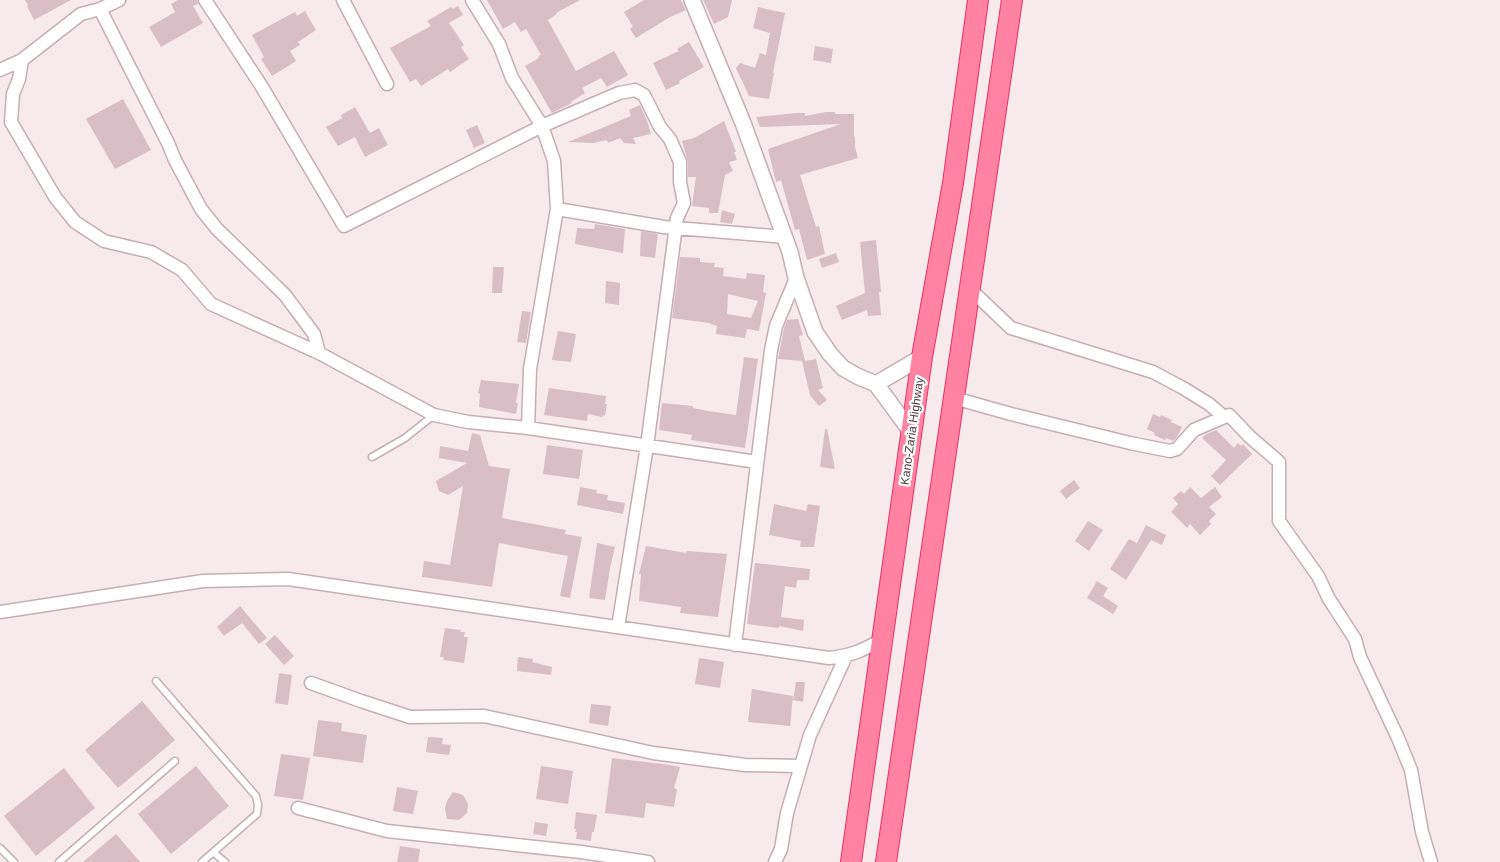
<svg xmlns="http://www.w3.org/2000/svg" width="1500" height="862" viewBox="0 0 1500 862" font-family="Helvetica,sans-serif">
<rect width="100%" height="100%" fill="#f6eaed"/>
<path fill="#d9bec7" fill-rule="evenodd" d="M 25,0 L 71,0 L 34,20 L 27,6 L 28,5 Z
M 178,0 L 197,0 L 198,4 L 193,6 L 203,23 L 161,47 L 149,27 L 175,12 L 171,4 Z
M 487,0 L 580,0 L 556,13 L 557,14 L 548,20 L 576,71 L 614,51 L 628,75 L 607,87 L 601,78 L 582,88 L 585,93 L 571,102 L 572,103 L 552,113 L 525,66 L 539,58 L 538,56 L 541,55 L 526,29 L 521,32 L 515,22 L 503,29 Z
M 644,0 L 681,0 L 686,10 L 670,17 L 636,38 L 630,29 L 633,27 L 624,12 Z
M 703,0 L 732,0 L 728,17 L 714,24 Z
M 458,6 L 463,15 L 449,23 L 464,45 L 461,47 L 469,59 L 450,72 L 448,69 L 421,86 L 416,79 L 410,82 L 390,48 L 431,26 L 427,21 L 451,7 L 453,9 Z
M 758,7 L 785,13 L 773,73 L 774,73 L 769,99 L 749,96 L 736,68 L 740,63 L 755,68 L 760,53 L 766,55 L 770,33 L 753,28 Z
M 305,11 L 316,30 L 298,42 L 300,45 L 290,51 L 296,61 L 272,76 L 261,59 L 264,57 L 252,35 L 295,12 L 297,16 Z
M 689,42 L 704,67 L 679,81 L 680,83 L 666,90 L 653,63 L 679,51 L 677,49 Z
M 815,46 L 833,49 L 831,63 L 813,60 Z
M 123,99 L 151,150 L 115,169 L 86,119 Z
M 640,105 L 647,120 L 651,134 L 633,138 L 636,144 L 624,143 L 620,138 L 608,143 L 607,140 L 593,143 L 568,142 L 631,116 L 629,110 Z
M 355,107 L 370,133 L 379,128 L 388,145 L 365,157 L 355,137 L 338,146 L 326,127 L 342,118 L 341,115 Z
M 826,112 L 835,112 L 835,114 L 854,114 L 854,137 L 855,137 L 855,147 L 858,158 L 800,175 L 816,227 L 819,226 L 825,254 L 807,260 L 799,229 L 795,230 L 781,180 L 776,182 L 768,149 L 841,124 L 760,127 L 756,117 L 797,113 L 805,113 L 805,116 Z
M 724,121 L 736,152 L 734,152 L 737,160 L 729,162 L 733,171 L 725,175 L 718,213 L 709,213 L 709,208 L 692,206 L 696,177 L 688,177 L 688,162 L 682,141 L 694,138 Z
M 477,125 L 485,143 L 474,148 L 466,130 Z
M 722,210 L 735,214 L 732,224 L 720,222 Z
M 595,224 L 625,229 L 623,253 L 575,244 L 577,228 L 594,229 Z
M 641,231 L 658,234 L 655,258 L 640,256 Z
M 876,240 L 881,292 L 879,292 L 881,315 L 868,316 L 867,310 L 842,320 L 836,306 L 865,293 L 860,242 Z
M 836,253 L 839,262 L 822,268 L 819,259 Z
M 680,257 L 700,258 L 700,262 L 715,263 L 714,267 L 724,268 L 723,276 L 746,279 L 747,273 L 765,275 L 763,292 L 766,293 L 759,331 L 747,329 L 745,338 L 716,334 L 717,326 L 709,323 L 672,318 ZM 728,294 L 758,301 L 751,318 L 727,314 Z
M 493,267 L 504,267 L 502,293 L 492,293 Z
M 606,281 L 620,283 L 619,305 L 605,303 Z
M 522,311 L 531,312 L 526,343 L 517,342 Z
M 798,319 L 803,335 L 799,336 L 805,361 L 816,359 L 823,388 L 818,390 L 827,400 L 819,406 L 810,395 L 802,361 L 803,361 L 778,359 L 784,328 L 787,320 Z
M 558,331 L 576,334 L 571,362 L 552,360 Z
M 744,357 L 758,359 L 745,448 L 691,440 L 692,435 L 659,430 L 662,403 L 693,406 L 693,408 L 708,411 L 736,415 Z
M 481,380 L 519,384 L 516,403 L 518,403 L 516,414 L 479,407 L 480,394 L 478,393 Z
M 549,388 L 606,396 L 605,404 L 607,404 L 605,416 L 603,415 L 602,417 L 588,414 L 587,421 L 544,415 Z
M 1153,414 L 1160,417 L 1161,415 L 1172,420 L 1171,422 L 1182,427 L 1177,437 L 1173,441 L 1166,438 L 1165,440 L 1154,435 L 1155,433 L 1147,429 Z
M 825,429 L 827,429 L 835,469 L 820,467 Z
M 1216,430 L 1234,448 L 1238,443 L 1241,446 L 1243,444 L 1252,454 L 1220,485 L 1211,476 L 1226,460 L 1202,438 L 1206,434 Z
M 472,433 L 480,435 L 489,466 L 510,469 L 502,518 L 566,530 L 565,534 L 582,537 L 570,598 L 560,596 L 568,556 L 499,543 L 492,587 L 422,577 L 424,561 L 450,565 L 463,486 L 448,495 L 439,491 L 436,481 L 467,463 L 439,458 L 440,446 L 468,451 Z
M 547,445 L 583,450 L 579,479 L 543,474 Z
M 1074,480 L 1080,488 L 1066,499 L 1060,491 Z
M 580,487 L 597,490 L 596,493 L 608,495 L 607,500 L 625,503 L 623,514 L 577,505 Z
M 1190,487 L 1201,498 L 1215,487 L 1222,497 L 1209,507 L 1216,514 L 1209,521 L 1211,524 L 1200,535 L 1190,524 L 1187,528 L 1171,512 L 1178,504 L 1173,498 L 1181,491 L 1184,494 Z
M 774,504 L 806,511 L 808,504 L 820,506 L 814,547 L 800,547 L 801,541 L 769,535 Z
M 1088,521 L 1103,530 L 1089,551 L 1075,541 Z
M 1146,525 L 1166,535 L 1162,545 L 1151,540 L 1126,580 L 1110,569 L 1129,539 L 1137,543 Z
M 597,543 L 615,547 L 610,568 L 605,600 L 589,598 Z
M 646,546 L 686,553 L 687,551 L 727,554 L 718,617 L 680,613 L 681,607 L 639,601 L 641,574 L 639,574 Z
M 755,563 L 810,569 L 809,580 L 797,580 L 796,588 L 785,586 L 781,617 L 804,620 L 803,631 L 779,626 L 779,628 L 747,624 Z
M 1097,581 L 1108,588 L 1103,596 L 1118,606 L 1113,614 L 1087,598 Z
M 240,606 L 267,638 L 259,644 L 242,623 L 224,636 L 217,627 Z
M 445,628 L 461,630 L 460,632 L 465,632 L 464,637 L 468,637 L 464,663 L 443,660 L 444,657 L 440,657 Z
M 275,635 L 294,656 L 284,665 L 265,644 Z
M 518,657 L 533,659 L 532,662 L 552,667 L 551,675 L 517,671 Z
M 699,658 L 724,662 L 720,688 L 695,684 Z
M 279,673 L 292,675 L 288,705 L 275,703 Z
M 796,682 L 805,682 L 803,702 L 793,700 Z
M 752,689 L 793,696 L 790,726 L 748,722 Z
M 142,701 L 175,740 L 118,788 L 85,750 Z
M 591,704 L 611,706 L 608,726 L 589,723 Z
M 318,720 L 342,723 L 341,731 L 367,735 L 363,763 L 313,756 Z
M 428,737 L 443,738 L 442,744 L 451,745 L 449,755 L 426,752 Z
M 281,754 L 310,758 L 303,800 L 274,796 Z
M 612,758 L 670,765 L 680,767 L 674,788 L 677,789 L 674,807 L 646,803 L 644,818 L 605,813 Z
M 196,766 L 229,806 L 171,854 L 138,814 Z
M 541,766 L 573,771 L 568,804 L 536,799 Z
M 64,768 L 95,808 L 36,856 L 4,816 Z
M 397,787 L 418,791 L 413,814 L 393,811 Z
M 453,792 L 463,795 L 468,804 L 467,813 L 459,820 L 447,819 L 445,808 L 447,801 Z
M 576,812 L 597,815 L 594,832 L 592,832 L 591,841 L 576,839 L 577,832 L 575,832 L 576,829 L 574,829 Z
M 535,822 L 548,824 L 546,836 L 533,834 Z
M 116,834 L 140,862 L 83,862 Z
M 400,846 L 420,849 L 418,862 L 397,862 Z"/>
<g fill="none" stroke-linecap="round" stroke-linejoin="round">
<defs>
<path id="service" d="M 372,457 L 405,438 L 434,415
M 156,681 L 256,796 L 258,805 L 257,814 L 202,862
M 0,848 L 14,862
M 214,853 L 225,862
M 59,862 L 175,761"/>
<path id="minor" d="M 205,0 L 262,87 L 344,226 L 542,126 L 619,93 L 635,90 L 644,95 L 660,127 L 670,139 L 680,162 L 680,182 L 684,203 L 677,218 L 647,446 L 618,627
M 343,0 L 387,84
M 472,0 L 499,44 L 512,78 L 542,126 L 554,161 L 557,209 L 530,369 L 528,428
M 100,9 L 168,143 L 175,160 L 201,209 L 217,229 L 285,295 L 314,334 L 319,353
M 22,60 L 19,79 L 13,94 L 11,122 L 55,197 L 75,222 L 104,241 L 151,252 L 182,270 L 211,304 L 319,353 L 434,415 L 468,422 L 528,428 L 757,462
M 0,70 L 22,60 L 81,14 L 100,9 L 119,0
M 557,209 L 664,227 L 785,237
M 970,289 L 1011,328 L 1153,372 L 1183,388 L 1209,404 L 1224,417
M 954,398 L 1011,414 L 1130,443 L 1170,451 L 1177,449 L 1194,430 L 1229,415 L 1250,437 L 1279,462 L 1279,521 L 1318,576 L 1329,599 L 1355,639 L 1360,657 L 1398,738 L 1411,770 L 1422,832 L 1431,862
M 0,612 L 203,581 L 288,579 L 829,658 C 851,656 863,650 882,640
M 735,645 L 771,350 L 776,326 L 796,278
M 311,683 L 361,701 L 410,717 L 484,716 L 653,753 L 745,765 L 801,766
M 298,808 L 387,831 L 581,852 L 648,862
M 775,862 L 781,849 L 787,813 L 810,735 L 846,656"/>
<path id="tertiary" d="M 692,0 L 743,123 L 790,252 L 796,278 L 815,332 L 830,354 L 843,368 L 857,376 L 876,384 L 912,433
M 876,384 L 922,357"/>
<path id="trunk" d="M 851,862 L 922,357 L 953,183 L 978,0
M 886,862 L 1012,0"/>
</defs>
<use href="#service" stroke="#c5aeb5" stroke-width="9"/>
<use href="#minor" stroke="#c5aeb5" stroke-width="15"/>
<use href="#tertiary" stroke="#c5aeb5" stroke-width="18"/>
<use href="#trunk" stroke="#e93069" stroke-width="22"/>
<use href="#service" stroke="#fff" stroke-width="6"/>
<use href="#minor" stroke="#fff" stroke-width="12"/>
<use href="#tertiary" stroke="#fff" stroke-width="15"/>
<use href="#trunk" stroke="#ff82a2" stroke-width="20"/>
</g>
<g text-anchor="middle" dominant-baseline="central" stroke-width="4.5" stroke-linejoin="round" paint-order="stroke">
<g font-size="12" fill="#4b373d" stroke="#fff">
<text transform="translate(912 431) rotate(-82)">Kano-Zaria Highway</text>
</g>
</g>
</svg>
